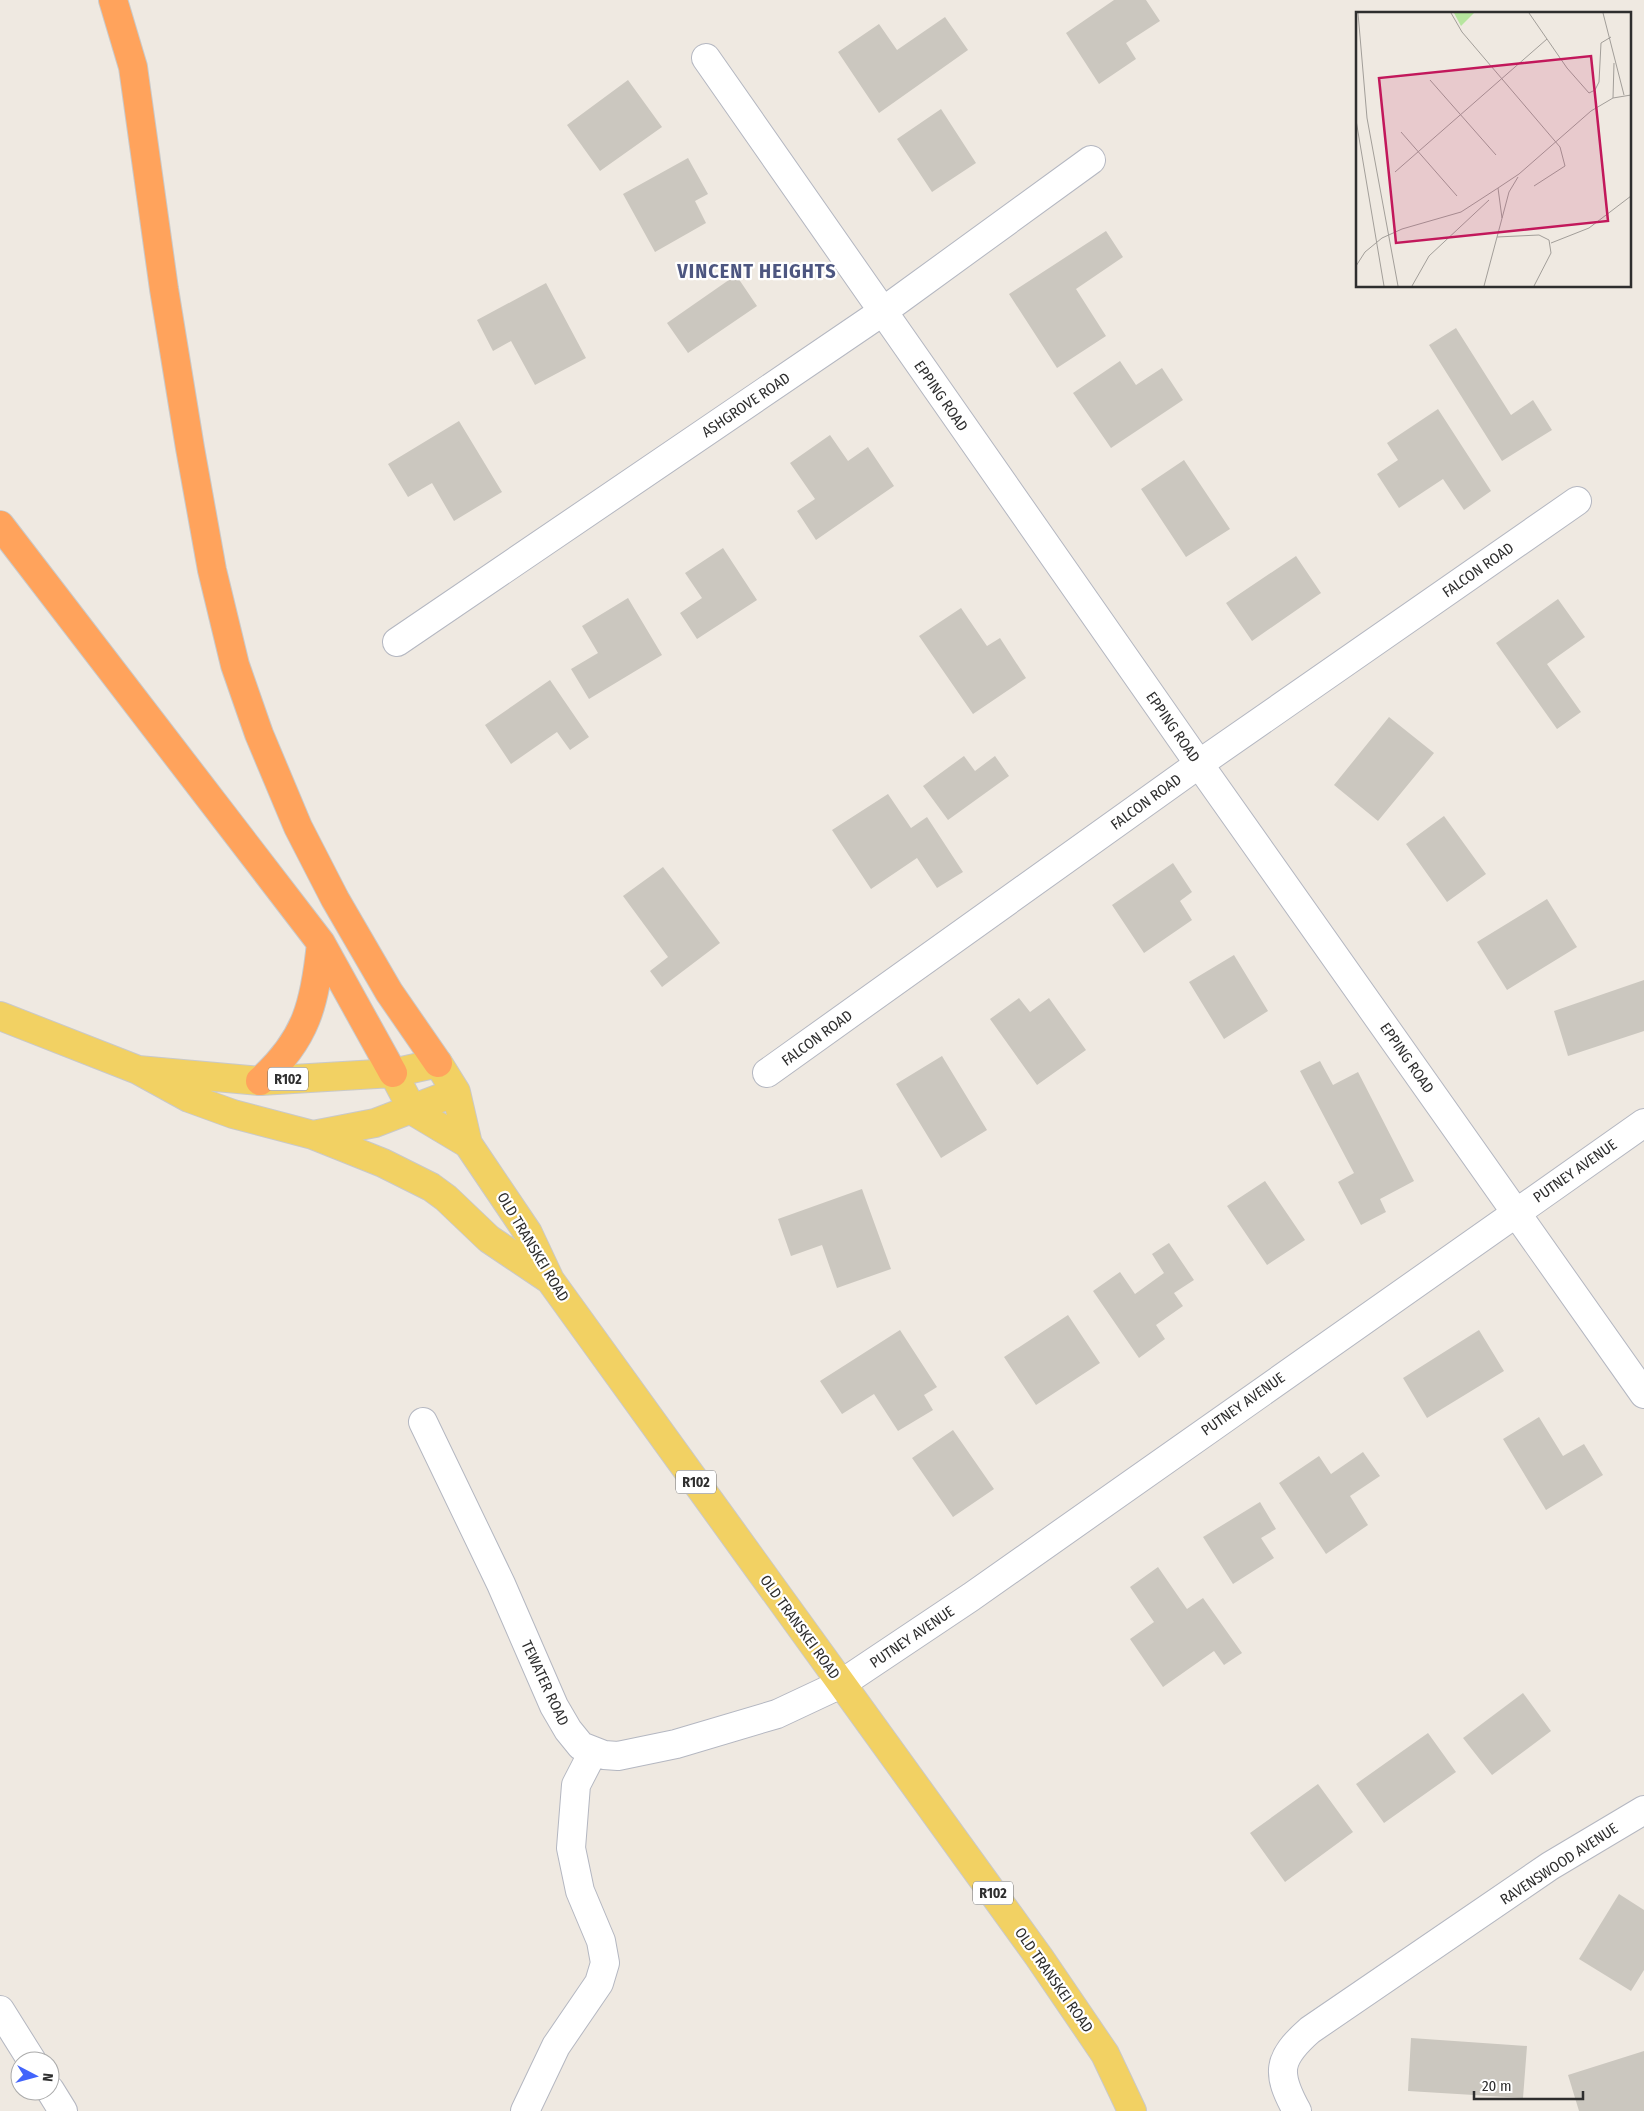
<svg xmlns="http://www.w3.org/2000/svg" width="1644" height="2111" viewBox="0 0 1644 2111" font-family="'Fira Sans Condensed',sans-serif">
<rect width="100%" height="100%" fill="#efe9e1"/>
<path fill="#cbc7bf" d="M 1114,0 L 1146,0 L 1160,21 L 1126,43 L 1136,59 L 1099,84 L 1066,33 Z
M 945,17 L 968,50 L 879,113 L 838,52 L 879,24 L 897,50 Z
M 628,80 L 662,127 L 600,171 L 567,125 Z
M 941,109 L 976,163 L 932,192 L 897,139 Z
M 688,158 L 708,194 L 695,201 L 706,223 L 655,252 L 623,194 Z
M 1106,231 L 1123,257 L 1076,289 L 1106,336 L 1057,368 L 1009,294 Z
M 736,275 L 757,306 L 688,353 L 667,323 Z
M 546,283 L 586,358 L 535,385 L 511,341 L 493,351 L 477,320 Z
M 1456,328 L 1511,415 L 1533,400 L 1552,430 L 1502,461 L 1429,345 Z
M 1120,361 L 1136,385 L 1162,368 L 1183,400 L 1111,448 L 1073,393 Z
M 1438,409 L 1491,491 L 1464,510 L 1443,479 L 1399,508 L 1377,474 L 1398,460 L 1387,443 Z
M 459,421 L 502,492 L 454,521 L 432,483 L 408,497 L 388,464 Z
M 830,435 L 848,461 L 868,447 L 894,486 L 816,540 L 797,511 L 815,499 L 790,463 Z
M 1184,460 L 1230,529 L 1186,557 L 1141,489 Z
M 723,548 L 757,600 L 697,639 L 680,613 L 702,598 L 685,573 Z
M 1296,556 L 1321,593 L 1252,641 L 1226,603 Z
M 628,598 L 662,655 L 589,699 L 571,669 L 598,653 L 582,626 Z
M 1558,599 L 1585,637 L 1547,664 L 1581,712 L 1557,729 L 1496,643 Z
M 961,608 L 987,646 L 1000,638 L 1026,678 L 973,714 L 919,636 Z
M 550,680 L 589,737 L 570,750 L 557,732 L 511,764 L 485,725 Z
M 1389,717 L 1434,753 L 1378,821 L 1334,785 Z
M 964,756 L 975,771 L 995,756 L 1009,776 L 948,820 L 923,786 Z
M 888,794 L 911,828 L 927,817 L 963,872 L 937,888 L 917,858 L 871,889 L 832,830 Z
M 1444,816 L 1486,874 L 1447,902 L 1406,844 Z
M 1173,863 L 1192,892 L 1180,901 L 1192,920 L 1144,953 L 1112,905 Z
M 663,867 L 720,943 L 662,987 L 650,971 L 668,957 L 623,896 Z
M 1547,899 L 1577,947 L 1507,990 L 1477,942 Z
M 1234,955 L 1268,1011 L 1224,1039 L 1189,982 Z
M 1644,980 L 1644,1031 L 1568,1056 L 1554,1011 Z
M 1019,998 L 1030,1012 L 1049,998 L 1086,1050 L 1037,1085 L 990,1019 Z
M 942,1056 L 987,1130 L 941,1158 L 896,1084 Z
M 1320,1061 L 1333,1085 L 1358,1072 L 1414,1181 L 1380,1199 L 1386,1212 L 1361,1225 L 1338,1182 L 1354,1173 L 1300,1071 Z
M 1265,1181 L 1305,1240 L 1267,1265 L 1227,1206 Z
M 862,1189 L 891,1269 L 837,1288 L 822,1245 L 791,1256 L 778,1219 Z
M 1169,1243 L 1194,1280 L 1174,1293 L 1183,1306 L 1156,1325 L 1165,1339 L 1139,1358 L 1093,1291 L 1120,1272 L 1135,1294 L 1164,1273 L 1152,1254 Z
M 1068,1315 L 1100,1363 L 1036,1405 L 1004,1357 Z
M 900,1330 L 937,1387 L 924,1395 L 933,1410 L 898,1431 L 874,1394 L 842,1414 L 820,1381 Z
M 1479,1330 L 1504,1371 L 1427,1418 L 1403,1378 Z
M 1539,1417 L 1563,1456 L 1584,1444 L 1603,1475 L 1546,1510 L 1503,1439 Z
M 953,1430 L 994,1489 L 953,1517 L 912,1458 Z
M 1363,1452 L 1380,1476 L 1350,1496 L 1368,1525 L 1326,1554 L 1279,1483 L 1319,1456 L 1331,1474 Z
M 1260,1502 L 1276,1529 L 1261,1538 L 1274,1558 L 1233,1584 L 1203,1537 Z
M 1158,1567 L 1187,1609 L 1203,1598 L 1242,1653 L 1224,1665 L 1214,1651 L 1163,1687 L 1130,1639 L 1154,1622 L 1130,1587 Z
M 1523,1693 L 1551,1731 L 1492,1775 L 1463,1738 Z
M 1428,1733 L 1456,1772 L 1384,1823 L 1356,1784 Z
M 1318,1784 L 1353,1832 L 1285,1882 L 1250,1833 Z
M 1619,1894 L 1644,1910 L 1644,1970 L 1631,1991 L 1579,1959 Z
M 1411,2038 L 1527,2046 L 1523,2098 L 1408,2091 Z
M 1644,2051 L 1644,2111 L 1579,2111 L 1568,2075 Z"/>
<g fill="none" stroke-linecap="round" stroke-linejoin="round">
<defs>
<path id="minor" d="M 706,58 L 1199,764 L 1644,1394
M 397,642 L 882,312 L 1091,160
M 767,1073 L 1199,764 L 1577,501
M 423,1422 L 501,1584 L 554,1706 L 568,1730 L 581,1746 L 604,1755 L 618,1756 L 676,1744 L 777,1714 L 841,1684 L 971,1597 L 1644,1123
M 0,2010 L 32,2061
M 50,2090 L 63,2111
M 525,2111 L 556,2046 L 599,1983 L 605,1963 L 601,1941 L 580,1891 L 571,1848 L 576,1785 L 593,1752
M 1297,2111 C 1276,2073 1277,2059 1310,2030 L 1550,1866 L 1644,1810"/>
<path id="major" d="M 0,1016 L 138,1070 L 189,1098 L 233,1114 L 313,1135 L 375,1123 L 456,1092
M 138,1070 L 260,1081 L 393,1073 L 438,1063 L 456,1092 L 468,1144 L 528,1233 L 550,1280 L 1039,1957 L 1105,2054 L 1132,2111
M 393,1073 L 413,1111 L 468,1144
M 313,1135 L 383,1163 L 431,1187 L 446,1198 L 489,1239 L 550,1280"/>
<path id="highway" d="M 113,0 L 133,67 L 164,289 L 190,448 L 212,570 L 235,665 L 259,734 L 298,827 L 335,899 L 389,992 L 438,1063
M 0,525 L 321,943 L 393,1073
M 260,1081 C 307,1039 315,1003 321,943"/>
</defs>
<use href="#minor" stroke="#b4b7c1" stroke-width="30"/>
<use href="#major" stroke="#c9c9c9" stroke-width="30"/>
<use href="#highway" stroke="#c9c9c9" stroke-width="30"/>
<use href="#minor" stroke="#fff" stroke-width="28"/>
<use href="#major" stroke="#f2d163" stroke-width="28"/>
<use href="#highway" stroke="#ffa35c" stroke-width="28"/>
</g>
<g text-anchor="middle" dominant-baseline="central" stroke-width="4.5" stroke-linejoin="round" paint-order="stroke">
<g fill="#fff" stroke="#6d6d6d" stroke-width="1">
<rect x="268" y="1067.5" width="40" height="23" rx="4"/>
<rect x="676" y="1470.5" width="40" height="23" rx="4"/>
<rect x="973" y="1881.5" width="40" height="23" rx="4"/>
</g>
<g font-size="14" font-weight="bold" fill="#2e2e2e">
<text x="288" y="1079">R102</text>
<text x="696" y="1482">R102</text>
<text x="993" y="1893">R102</text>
</g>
<g font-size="15" fill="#2e2e2e" stroke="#fff">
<text transform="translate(941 396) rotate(55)">EPPING ROAD</text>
<text transform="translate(746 405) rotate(-34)">ASHGROVE ROAD</text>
<text transform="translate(1478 570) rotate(-35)">FALCON ROAD</text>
<text transform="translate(1173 727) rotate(55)">EPPING ROAD</text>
<text transform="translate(1146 802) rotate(-36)">FALCON ROAD</text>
<text transform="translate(817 1038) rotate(-36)">FALCON ROAD</text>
<text transform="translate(1407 1058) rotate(55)">EPPING ROAD</text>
<text transform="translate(1575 1171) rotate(-35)">PUTNEY AVENUE</text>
<text transform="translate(533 1247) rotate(59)">OLD TRANSKEI ROAD</text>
<text transform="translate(1243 1404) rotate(-35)">PUTNEY AVENUE</text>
<text transform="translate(800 1627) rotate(54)">OLD TRANSKEI ROAD</text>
<text transform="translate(912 1637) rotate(-34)">PUTNEY AVENUE</text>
<text transform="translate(545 1683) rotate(65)">TEWATER ROAD</text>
<text transform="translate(1559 1864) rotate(-33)">RAVENSWOOD AVENUE</text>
<text transform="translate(1054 1980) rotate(55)">OLD TRANSKEI ROAD</text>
</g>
<g font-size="20" font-weight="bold" letter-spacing="1" fill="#4d5680" stroke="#fff">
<text x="757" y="271">VINCENT HEIGHTS</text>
</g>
</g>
<g transform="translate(1356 12)">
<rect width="275" height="275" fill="#efe9e1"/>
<path d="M 98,1 L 118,1 L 105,14 Z" fill="#b6e59e"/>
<path fill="none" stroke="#a29e99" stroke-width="1" d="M 2,1 L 11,106 L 42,274M 95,1 L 106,20 L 204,135 L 209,154 L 178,174M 173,1 L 211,56 L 233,81 L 239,78 L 243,70 L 245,31 L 255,25M 247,1 L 268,83M 74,68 L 140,143M 257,86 L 258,51M 0,108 L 28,274M 45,120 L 101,184M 39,160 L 191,27M 146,206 L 142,176 L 163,162 L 235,99 L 257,86 L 275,83M 141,225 L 183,223 L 193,228 L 195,241 L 178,274M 195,231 L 233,216 L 275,184M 0,254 L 9,240 L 26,226 L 46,217 L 105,200 L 142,176M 56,274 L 73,244 L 133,188M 128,274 L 153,180 L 162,165"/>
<path fill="#c2185b" fill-opacity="0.15" stroke="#c2185b" stroke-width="2.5" d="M 235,44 L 252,209 L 40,231 L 23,66 Z"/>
<rect width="275" height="275" fill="none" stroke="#2e2e2e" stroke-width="2.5"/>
</g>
<g transform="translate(35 2076) rotate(96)"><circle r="24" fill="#ffffff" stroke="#ababab"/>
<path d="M0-4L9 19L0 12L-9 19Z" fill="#4264fb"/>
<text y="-8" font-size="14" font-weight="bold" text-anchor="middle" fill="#2e2e2e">N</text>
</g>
<path d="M1474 2091v8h109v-8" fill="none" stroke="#2e2e2e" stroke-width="2.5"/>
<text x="1482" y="2091" font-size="15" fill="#2e2e2e" stroke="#ffffff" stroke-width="4" paint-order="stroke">20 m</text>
</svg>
